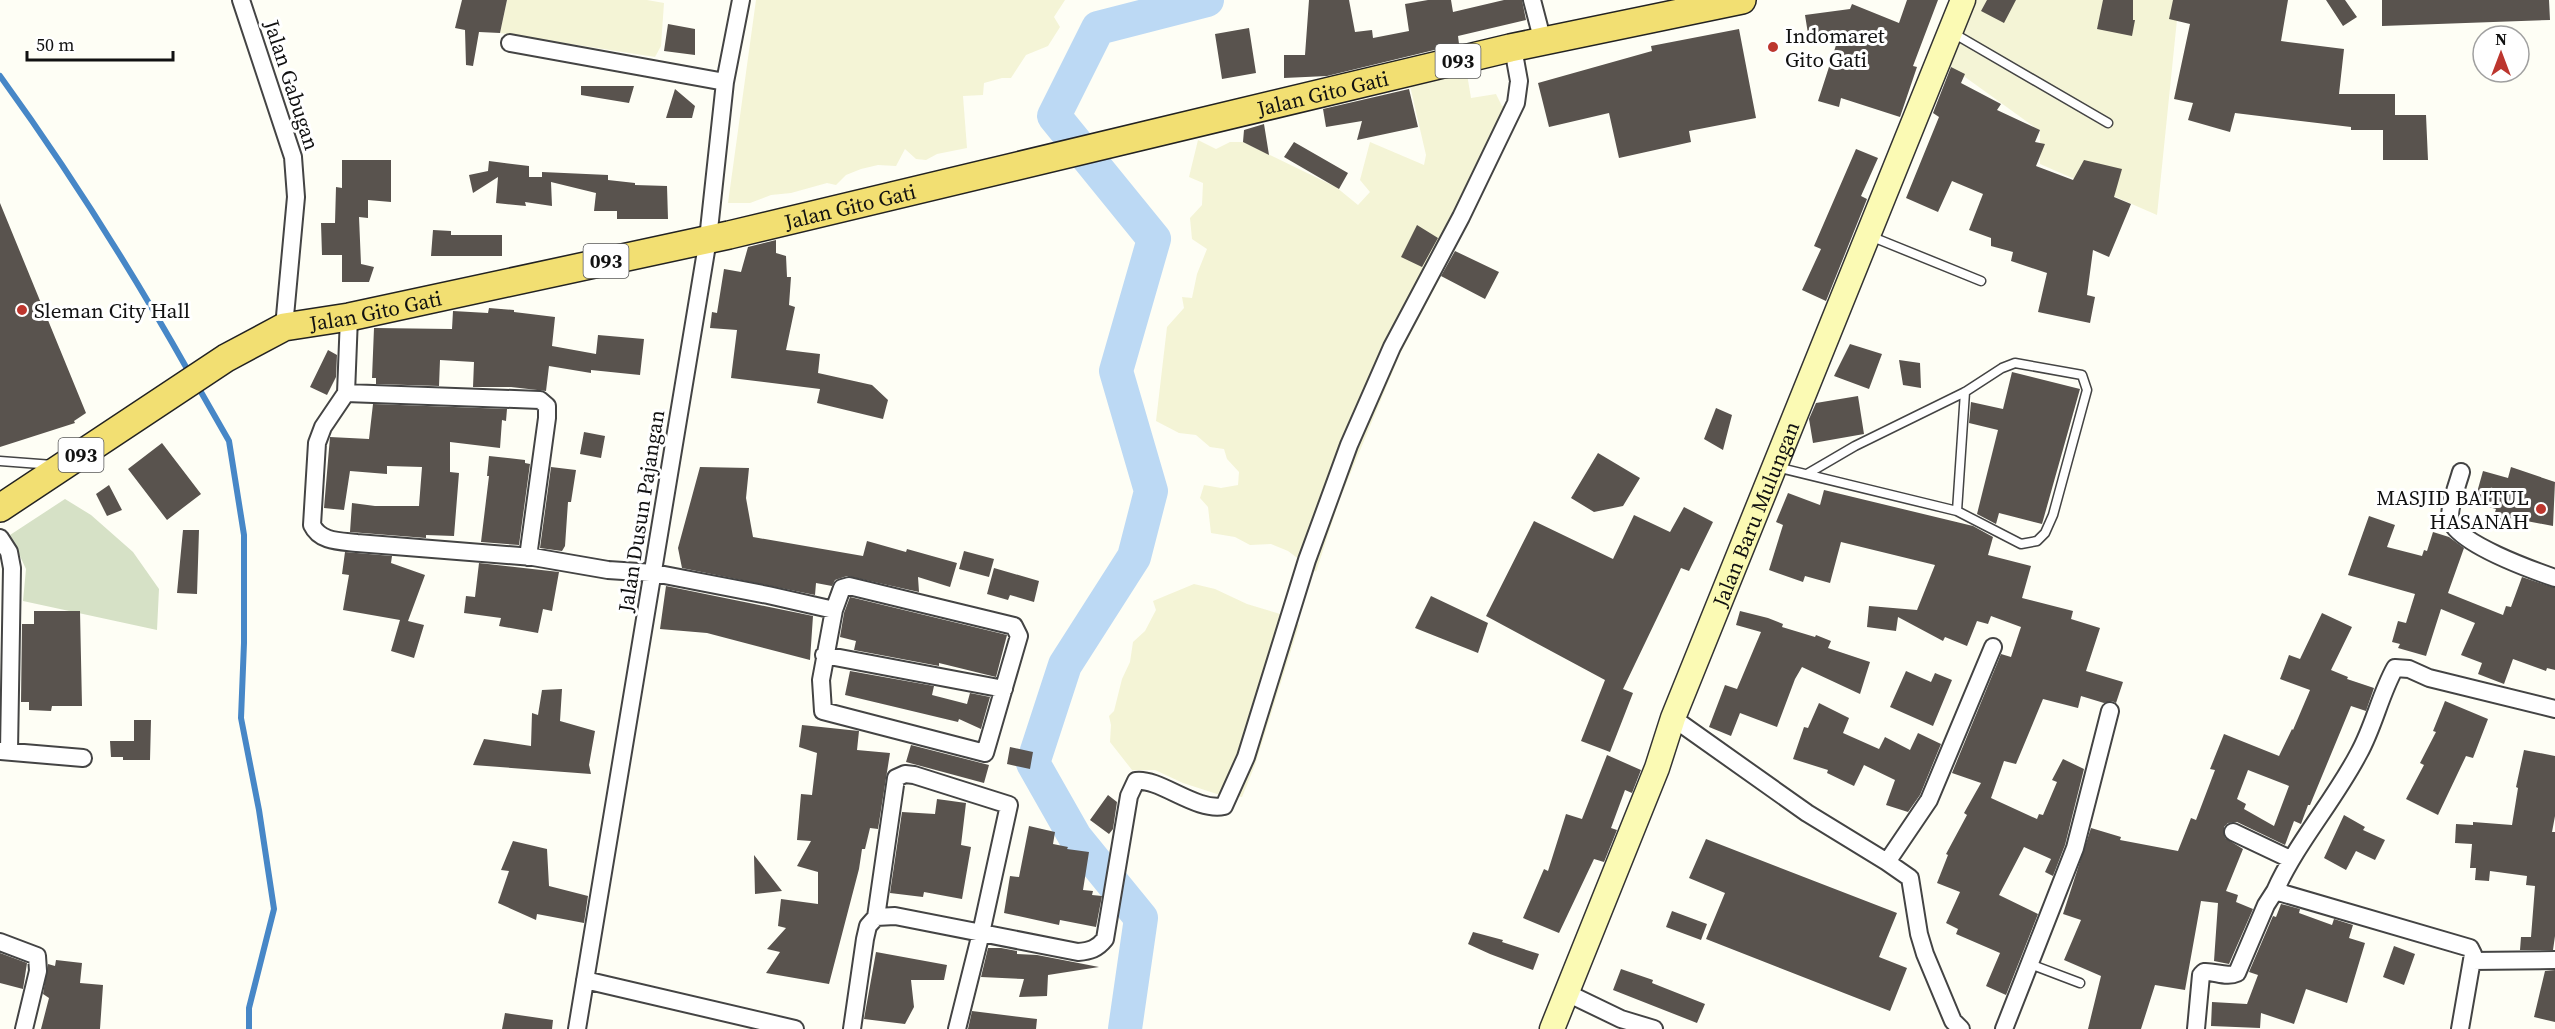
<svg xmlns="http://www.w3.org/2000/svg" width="2555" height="1029" viewBox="0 0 2555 1029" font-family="'Source Serif 4',serif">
<rect width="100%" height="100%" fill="#fefef5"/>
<path fill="#f4f4d6" d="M 507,0 L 647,0 L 664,3 L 661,46 L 655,57 L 500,33 Z
M 756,0 L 1065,0 L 1054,17 L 1060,27 L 1048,46 L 1026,55 L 1011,78 L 1002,78 L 984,83 L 983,95 L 963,96 L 967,148 L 937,154 L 926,160 L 916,159 L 905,149 L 896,166 L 878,165 L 861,169 L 846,175 L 836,185 L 827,183 L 791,193 L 771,195 L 750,203 L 728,203 Z
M 1973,0 L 2179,0 L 2157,215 L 2040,164 L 2040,131 L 1947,64 Z
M 1467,74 L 1471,98 L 1496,94 L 1502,106 L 1526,102 L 1442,274 L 1400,354 L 1339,501 L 1316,572 L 1288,551 L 1271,544 L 1250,545 L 1235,537 L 1211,533 L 1208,507 L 1200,498 L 1204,485 L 1221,488 L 1238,485 L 1239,472 L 1227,459 L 1224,449 L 1210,447 L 1196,435 L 1179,433 L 1156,421 L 1167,327 L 1184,308 L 1182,297 L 1192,298 L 1197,274 L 1207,249 L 1192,239 L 1190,218 L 1202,205 L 1203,183 L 1189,177 L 1198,140 L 1216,149 L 1230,142 L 1243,142 L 1336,187 L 1358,205 L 1370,192 L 1360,180 L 1370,142 L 1424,165 L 1426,155 L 1410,86 Z
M 1194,584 L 1215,589 L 1247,604 L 1287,616 L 1299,625 L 1255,765 L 1242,797 L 1217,794 L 1183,783 L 1155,770 L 1132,770 L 1110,742 L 1111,725 L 1109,716 L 1114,711 L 1122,679 L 1130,662 L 1133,642 L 1145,631 L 1156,610 L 1153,601 Z"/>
<path fill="#d6e1c6" d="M 65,499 L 91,515 L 133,552 L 159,589 L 157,630 L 23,601 L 26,569 L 10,535 Z"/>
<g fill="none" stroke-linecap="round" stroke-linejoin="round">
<path stroke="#4787c7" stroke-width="6" d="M 0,76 C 69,171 132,271 190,374
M 197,385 L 229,441 L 244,535 L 244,643 L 241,718 L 259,810 L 274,909 L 249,1008 L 249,1029"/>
<path stroke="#bcd9f4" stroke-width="34" d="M 1125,1029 L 1141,918 L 1075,837 L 1033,763 L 1065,665 L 1134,557 L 1151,491 L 1116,371 L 1154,239 L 1054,116 L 1098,28 L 1207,0"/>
</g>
<path fill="#59534e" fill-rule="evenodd" d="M 462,0 L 507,0 L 500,33 L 479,32 L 473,66 L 466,65 L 465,30 L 455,28 Z
M 1309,0 L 1349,0 L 1355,32 L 1372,30 L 1373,38 L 1409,31 L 1405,4 L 1428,0 L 1451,0 L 1453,12 L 1504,0 L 1522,0 L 1526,20 L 1458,36 L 1459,44 L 1327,76 L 1284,78 L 1284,55 L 1305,55 Z
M 1907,0 L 1938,0 L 1913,66 L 1917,67 L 1900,117 L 1841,98 L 1839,107 L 1818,101 L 1839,36 L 1809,40 L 1805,15 L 1850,9 L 1852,4 L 1899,23 Z
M 1987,0 L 2016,0 L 2004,23 L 1981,11 Z
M 2103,0 L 2133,0 L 2133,20 L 2135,20 L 2132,36 L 2097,29 Z
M 2173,0 L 2288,0 L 2281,41 L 2344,49 L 2339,94 L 2395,94 L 2395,115 L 2426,115 L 2428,160 L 2383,160 L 2383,130 L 2351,130 L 2351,127 L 2235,113 L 2230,132 L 2188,120 L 2193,103 L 2174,99 L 2190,24 L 2169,19 Z
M 2326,0 L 2345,0 L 2357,17 L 2343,26 Z
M 2382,0 L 2549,0 L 2550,20 L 2382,26 Z
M 668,24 L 695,29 L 695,55 L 664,51 Z
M 1249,28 L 1256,73 L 1222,79 L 1215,34 Z
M 1739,29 L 1756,118 L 1689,131 L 1691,142 L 1619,158 L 1609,113 L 1549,127 L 1538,83 L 1652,51 L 1651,46 Z
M 1951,67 L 1965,74 L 1961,83 L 2001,104 L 1997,110 L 2040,130 L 2035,142 L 2045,144 L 2036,166 L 2073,180 L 2084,160 L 2122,169 L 2114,197 L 2131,204 L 2109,257 L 2093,250 L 2087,295 L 2095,297 L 2090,323 L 2038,312 L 2047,273 L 2011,261 L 2013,252 L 1991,246 L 1991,238 L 1969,230 L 1983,194 L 1952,181 L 1938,212 L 1906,198 L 1939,117 L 1933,113 Z
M 581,86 L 634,86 L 629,103 L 581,95 Z
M 675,89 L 695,106 L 692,118 L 666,118 Z
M 1409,89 L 1418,127 L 1357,140 L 1362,121 L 1326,127 L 1323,109 Z
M 1264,124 L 1269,155 L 1243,142 L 1244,130 Z
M 1294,142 L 1348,173 L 1339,189 L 1284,157 Z
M 1856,149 L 1878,158 L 1861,196 L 1867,199 L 1826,301 L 1802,290 L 1821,249 L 1814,246 Z
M 342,160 L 391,160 L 391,202 L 368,200 L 368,218 L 359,217 L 361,264 L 374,267 L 369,282 L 342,282 L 342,255 L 322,255 L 321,223 L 335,223 L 336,187 L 342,188 Z
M 489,161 L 529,166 L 529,177 L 542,177 L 542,172 L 608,175 L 608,180 L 635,183 L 635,185 L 667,186 L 668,219 L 617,219 L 617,211 L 594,211 L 596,193 L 551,182 L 552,206 L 525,202 L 526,206 L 496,203 L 498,177 L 473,193 L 469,175 L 488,171 Z
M 0,203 L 86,413 L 74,421 L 75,423 L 0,447 Z
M 1417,225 L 1438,238 L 1422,267 L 1401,257 Z
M 433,230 L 451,231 L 451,235 L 502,235 L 502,256 L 431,256 Z
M 776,240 L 776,253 L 786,256 L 787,277 L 791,277 L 789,305 L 795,307 L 786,350 L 820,354 L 818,373 L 872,385 L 888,400 L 883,419 L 817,403 L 820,389 L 731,378 L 737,330 L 710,328 L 712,312 L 717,313 L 724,269 L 741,272 L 748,247 Z
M 1455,251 L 1499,272 L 1485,299 L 1441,276 Z
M 489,308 L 514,310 L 514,312 L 555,317 L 552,346 L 596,354 L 598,335 L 644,339 L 640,375 L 591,370 L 591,373 L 549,366 L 546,391 L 511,387 L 473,387 L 474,362 L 440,360 L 439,386 L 376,384 L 376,378 L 372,378 L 374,328 L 452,329 L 453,311 L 488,313 Z
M 1850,344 L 1882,354 L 1869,389 L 1834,376 Z
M 328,350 L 337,355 L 336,377 L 327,395 L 310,387 Z
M 1899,360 L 1920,363 L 1921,388 L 1903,385 Z
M 2012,372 L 2080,389 L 2042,524 L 1999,513 L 1996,524 L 1977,514 L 1998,430 L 1969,423 L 1971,402 L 2003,409 Z
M 1858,396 L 1864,434 L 1813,443 L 1809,419 L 1816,403 Z
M 373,404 L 507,409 L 506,421 L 502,420 L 500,448 L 450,442 L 450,472 L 459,473 L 454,536 L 426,535 L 426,538 L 350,532 L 352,503 L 375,506 L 419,506 L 422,467 L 387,466 L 387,474 L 350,471 L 344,510 L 324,508 L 330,437 L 369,439 Z
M 1716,408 L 1732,415 L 1723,450 L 1704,439 Z
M 584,432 L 605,436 L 601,458 L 580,454 Z
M 162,443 L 201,494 L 167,520 L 128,469 Z
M 1598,453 L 1640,478 L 1623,506 L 1594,512 L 1571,498 Z
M 489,456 L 525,460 L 525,463 L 530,464 L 519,545 L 481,542 L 489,476 L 487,476 Z
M 551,467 L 576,470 L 571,502 L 568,502 L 565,546 L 562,551 L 540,548 Z
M 700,467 L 749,468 L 746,498 L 753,537 L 863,556 L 867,541 L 906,552 L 907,549 L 957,563 L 950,587 L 918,577 L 919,592 L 847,576 L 835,580 L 832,586 L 816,583 L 815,595 L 682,568 L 678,548 Z
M 2511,467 L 2555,482 L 2553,526 L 2511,518 L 2508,525 L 2493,519 L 2496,509 L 2474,503 L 2483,471 L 2508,478 Z
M 109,485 L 122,510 L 107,516 L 96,494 Z
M 1824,490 L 1973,526 L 1993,537 L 1988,555 L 2031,566 L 2022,598 L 2073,611 L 2071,619 L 2100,628 L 2086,671 L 2123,682 L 2116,703 L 2112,701 L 2104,703 L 2081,696 L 2078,708 L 2043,699 L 2016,764 L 2004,761 L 1991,798 L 2037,819 L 2039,814 L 2043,815 L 2057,782 L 2052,780 L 2063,759 L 2084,769 L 2065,845 L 2053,876 L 2045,872 L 2051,859 L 2024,847 L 1999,895 L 2038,914 L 2006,995 L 1986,986 L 2000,953 L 1956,934 L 1958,929 L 1946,923 L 1960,892 L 1937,883 L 1948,855 L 1946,854 L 1967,815 L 1964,813 L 1981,783 L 1952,773 L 2001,654 L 2011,657 L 2021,627 L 1991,616 L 1988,624 L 1977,621 L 1967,646 L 1945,637 L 1943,641 L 1898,617 L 1896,631 L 1867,627 L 1869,606 L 1917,610 L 1935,565 L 1841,542 L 1830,583 L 1805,576 L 1803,582 L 1769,570 L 1783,525 L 1776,522 L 1788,493 L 1820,505 Z
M 1684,507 L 1713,522 L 1689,571 L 1681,568 L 1623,689 L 1633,693 L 1610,752 L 1581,741 L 1605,680 L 1486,616 L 1534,521 L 1613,559 L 1634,515 L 1670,532 Z
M 2369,516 L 2395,525 L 2387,547 L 2422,556 L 2424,550 L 2427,551 L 2433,532 L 2449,537 L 2464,548 L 2448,593 L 2503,615 L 2506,606 L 2511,607 L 2522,577 L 2555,588 L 2555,670 L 2547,668 L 2546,671 L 2513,659 L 2504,684 L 2478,674 L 2482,663 L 2461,655 L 2475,623 L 2441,609 L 2426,656 L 2398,648 L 2400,644 L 2392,642 L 2398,621 L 2406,623 L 2415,594 L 2348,575 Z
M 183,530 L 199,530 L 197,594 L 177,593 Z
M 964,551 L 994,559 L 989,577 L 959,569 Z
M 345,552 L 392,556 L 391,563 L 425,575 L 408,621 L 424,625 L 414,658 L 391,651 L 400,620 L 343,610 L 349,575 L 342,574 Z
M 479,563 L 559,572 L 552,611 L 543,609 L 538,633 L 499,626 L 501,618 L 464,613 L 466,596 L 475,597 Z
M 994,568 L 1039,581 L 1034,602 L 1010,595 L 1008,600 L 987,594 Z
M 666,586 L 813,616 L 810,660 L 707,633 L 660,629 Z
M 1431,596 L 1488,623 L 1478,653 L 1415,628 Z
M 850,597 L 1007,635 L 996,677 L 939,663 L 939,666 L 854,650 L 856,641 L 840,637 L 844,613 Z
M 34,611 L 80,611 L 82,706 L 52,706 L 51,711 L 29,710 L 29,702 L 21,702 L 22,624 L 34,624 Z
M 1740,611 L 1768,618 L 1783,624 L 1782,627 L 1815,637 L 1816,635 L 1831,641 L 1828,648 L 1870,662 L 1860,694 L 1802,667 L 1795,679 L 1777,727 L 1740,713 L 1731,736 L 1709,727 L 1725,685 L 1737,689 L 1761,632 L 1736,625 Z
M 2322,613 L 2352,627 L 2331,670 L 2348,677 L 2347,679 L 2374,688 L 2366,711 L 2351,706 L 2310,805 L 2308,805 L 2301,824 L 2294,821 L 2285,845 L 2237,822 L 2228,823 L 2224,827 L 2225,838 L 2243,849 L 2226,891 L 2238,895 L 2236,902 L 2253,909 L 2229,964 L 2214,961 L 2218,903 L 2201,901 L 2185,990 L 2155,985 L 2141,1029 L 2088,1029 L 2101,976 L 2064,960 L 2081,920 L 2063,914 L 2091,828 L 2121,837 L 2120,840 L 2178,851 L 2191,818 L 2196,820 L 2215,770 L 2210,769 L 2224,734 L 2279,756 L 2292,729 L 2293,730 L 2310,690 L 2280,679 L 2289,655 L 2300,659 ZM 2248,770 L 2289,786 L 2274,826 L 2244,809 L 2246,804 L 2237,799 Z
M 850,671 L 934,686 L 932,695 L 967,704 L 970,693 L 990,697 L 981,729 L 959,719 L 958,722 L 845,695 Z
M 1906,671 L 1931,682 L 1935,673 L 1952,680 L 1933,726 L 1890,707 Z
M 562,689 L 560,721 L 595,731 L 589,765 L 591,774 L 473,765 L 484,739 L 531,746 L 532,713 L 538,715 L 542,690 Z
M 2445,701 L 2488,719 L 2473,758 L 2466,756 L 2438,815 L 2406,799 L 2424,765 L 2420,763 L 2436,732 L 2433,731 Z
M 1819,703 L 1849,718 L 1843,733 L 1879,749 L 1885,737 L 1910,750 L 1918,733 L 1941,744 L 1920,795 L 1908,812 L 1886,805 L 1895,780 L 1864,765 L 1854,786 L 1827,773 L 1828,770 L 1793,759 L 1804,727 L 1808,728 Z
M 134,720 L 151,720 L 150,760 L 123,760 L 123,757 L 111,757 L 110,741 L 134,741 Z
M 802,725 L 859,731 L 857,750 L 890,753 L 878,829 L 870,828 L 865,849 L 862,849 L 859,869 L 829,984 L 766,973 L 780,952 L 767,949 L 786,928 L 778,926 L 781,899 L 818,904 L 818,872 L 797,866 L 811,841 L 797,840 L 801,794 L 812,795 L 817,753 L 799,747 Z
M 911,745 L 989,765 L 984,783 L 906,762 Z
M 1010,747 L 1033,752 L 1030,769 L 1007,764 Z
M 2524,750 L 2555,756 L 2555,816 L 2552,832 L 2555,832 L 2555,936 L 2553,950 L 2520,950 L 2521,937 L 2531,937 L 2535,886 L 2526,885 L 2527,876 L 2490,871 L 2489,881 L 2475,880 L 2476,868 L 2470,868 L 2472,844 L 2455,843 L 2456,824 L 2473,825 L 2473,822 L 2512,825 L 2518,788 L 2516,787 Z
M 1607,755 L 1641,770 L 1632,793 L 1625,790 L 1611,828 L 1617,830 L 1604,862 L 1594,859 L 1559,933 L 1523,918 L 1544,869 L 1548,871 L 1566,814 L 1582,819 Z
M 1108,795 L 1117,802 L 1113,829 L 1109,834 L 1090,820 Z
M 937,799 L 966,803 L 961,845 L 971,847 L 962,899 L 924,892 L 923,897 L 890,893 L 902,812 L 935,814 Z
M 2344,815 L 2365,827 L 2363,830 L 2385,840 L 2375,860 L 2356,851 L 2346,870 L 2324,858 Z
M 1029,826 L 1055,832 L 1053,844 L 1068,847 L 1067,849 L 1089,852 L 1083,890 L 1093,891 L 1092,895 L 1102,896 L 1096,927 L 1060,920 L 1059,925 L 1004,913 L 1010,876 L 1019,877 Z
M 1706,839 L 1897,913 L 1879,957 L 1907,968 L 1890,1011 L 1706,939 L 1725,893 L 1689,878 Z
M 513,841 L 547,849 L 549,886 L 588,896 L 584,923 L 537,914 L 536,920 L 498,903 L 509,871 L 501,870 Z
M 754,855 L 782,891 L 755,894 Z
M 2281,904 L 2300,909 L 2299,913 L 2332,925 L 2334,919 L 2353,925 L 2349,938 L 2365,943 L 2347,1003 L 2306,989 L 2294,1024 L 2261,1013 L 2260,1028 L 2211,1026 L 2212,1002 L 2247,1004 L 2258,975 L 2249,972 L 2273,916 L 2276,917 Z
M 1672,911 L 1707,924 L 1701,940 L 1666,927 Z
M 1473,932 L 1503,940 L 1502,942 L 1539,954 L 1533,970 L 1490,954 L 1468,944 Z
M 2394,946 L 2415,954 L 2404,985 L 2383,977 Z
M 988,948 L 1001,948 L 1017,951 L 1017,954 L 1037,955 L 1099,967 L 1048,975 L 1047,996 L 1019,997 L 1024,979 L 981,977 Z
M 876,952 L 947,965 L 944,980 L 911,980 L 914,1007 L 905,1024 L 864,1019 Z
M 0,953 L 27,963 L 23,989 L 0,983 Z
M 56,960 L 82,963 L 80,983 L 103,985 L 100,1029 L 41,1029 L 49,998 L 43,994 L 48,964 L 55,966 Z
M 1621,969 L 1653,980 L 1652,983 L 1705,1004 L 1697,1023 L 1613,990 Z
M 2555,970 L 2555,1022 L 2534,1017 L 2545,971 Z
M 972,1011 L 1037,1019 L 1036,1029 L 968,1029 Z
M 505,1013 L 553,1020 L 552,1029 L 502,1029 Z"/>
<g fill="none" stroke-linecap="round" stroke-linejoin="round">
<defs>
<path id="lane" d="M 1953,33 L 2108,123
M 1870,236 L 1981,281
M 0,461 L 53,465
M 1776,467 L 1957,511 L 2021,544 L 2037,541 L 2045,533 L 2053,515 L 2087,390 L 2082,375 L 2015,363 L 2002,368 L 1965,392 L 1855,446 L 1807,474
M 1957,511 L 1965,392
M 2030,964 L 2080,983"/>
<path id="street" d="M 241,0 L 293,157 L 296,197 L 284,327
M 1532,0 L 1543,42
M 510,43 L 725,82
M 349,317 L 346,393 L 323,427 L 317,443 L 312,525 C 320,542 340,541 357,543 L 533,557 L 608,570 L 654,573 L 768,595 L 834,610 L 842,588 L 849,586 L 1014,626 L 1019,636 L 985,753 L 823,711 L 821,680 L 834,610
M 346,393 L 540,400 L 547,406 L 547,418 L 528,557
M 2461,472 C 2458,483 2447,511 2451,521 C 2459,544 2532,570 2555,578
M 0,538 L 9,552 L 12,568 L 9,751
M 824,655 L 1004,689
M 1673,718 L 1807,813 L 1887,862 L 1910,878 L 1919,934 L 1925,954 L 1953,1021 L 1961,1029
M 0,751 L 83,758
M 2233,832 L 2290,859
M 1887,862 L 1929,800 L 1993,647
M 876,917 L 896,778 L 905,774 L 914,775 L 1009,805 L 981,933 L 957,1029
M 0,942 L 37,956 L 38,971 L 24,1029
M 2472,961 L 2555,960
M 585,980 L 795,1029
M 1565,992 L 1621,1019 L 1654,1029
M 577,1029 L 708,239 L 725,82 L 741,0
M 852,1029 L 865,939 L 868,926 L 876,917 L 895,916 L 1078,952 C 1090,951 1097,949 1105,939 L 1129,796 L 1136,781 C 1160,778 1196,812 1224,806 L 1246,757 L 1307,560 L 1349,445 L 1392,347 L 1461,217 L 1516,103 L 1519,81 L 1513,48
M 2004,1029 L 2075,848 L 2110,711
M 2196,1029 L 2201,975 L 2204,972 C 2215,971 2226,978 2237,973 L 2266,905 L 2275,891
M 2460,1029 L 2473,954 L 2470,948 L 2275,891 C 2297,842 2334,801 2359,753 C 2374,726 2380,695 2395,668 L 2409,669 L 2429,678 L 2555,709"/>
<g id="secondary">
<path id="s1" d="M 1552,1029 L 1657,768 L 1673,718 L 1963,0"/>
</g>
<g id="primary">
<path id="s2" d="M 0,508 L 226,358 L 284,327 L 349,317 L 729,235 L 1510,48 L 1742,0"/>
</g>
</defs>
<use href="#lane" stroke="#444" stroke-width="11"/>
<use href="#street" stroke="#444" stroke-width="20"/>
<use href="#secondary" stroke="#333" stroke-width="27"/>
<use href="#primary" stroke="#222" stroke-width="30"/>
<use href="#lane" stroke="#fff" stroke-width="8"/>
<use href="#street" stroke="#fff" stroke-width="16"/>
<use href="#secondary" stroke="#fbfab4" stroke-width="24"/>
<use href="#primary" stroke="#f2df72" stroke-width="27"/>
</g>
<g fill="#bc362e" stroke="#fff" stroke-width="2">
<circle cx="1773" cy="47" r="6"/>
<circle cx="22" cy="310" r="6"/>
<circle cx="2541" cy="509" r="6"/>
</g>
<g text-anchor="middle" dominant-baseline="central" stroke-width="6" stroke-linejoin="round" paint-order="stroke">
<g fill="#fff" stroke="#585858" stroke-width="1.5">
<rect x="1435.5" y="44" width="45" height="34" rx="4.5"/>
<rect x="583.5" y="244" width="45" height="34" rx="4.5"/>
<rect x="58.5" y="438" width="45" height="34" rx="4.5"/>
</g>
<g font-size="20" font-weight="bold" fill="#111">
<text x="1458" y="61">093</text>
<text x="606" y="261">093</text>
<text x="81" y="455">093</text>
</g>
<g font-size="21" fill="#111" stroke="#fff" text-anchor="start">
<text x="1785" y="35">Indomaret<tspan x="1785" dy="24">Gito Gati</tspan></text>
<text x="34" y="310">Sleman City Hall</text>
<text x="2529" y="497" text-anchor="end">MASJID BAITUL<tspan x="2529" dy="24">HASANAH</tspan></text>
</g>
<g font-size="21" fill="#111" stroke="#fff">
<text transform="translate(292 85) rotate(72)">Jalan Gabugan</text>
<text stroke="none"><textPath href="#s2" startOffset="1402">Jalan Gito Gati</textPath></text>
<text stroke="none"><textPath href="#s2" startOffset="916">Jalan Gito Gati</textPath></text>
<text stroke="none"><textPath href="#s2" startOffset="430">Jalan Gito Gati</textPath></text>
<text transform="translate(641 511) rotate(-81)">Jalan Dusun Pajangan</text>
<text stroke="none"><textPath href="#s1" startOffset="554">Jalan Baru Mulungan</textPath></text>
</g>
</g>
<g transform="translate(2501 54)"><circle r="28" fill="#ffffff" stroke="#a0a0a0" stroke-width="1.5"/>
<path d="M0-4.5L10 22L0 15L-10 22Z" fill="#bc362e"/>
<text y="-9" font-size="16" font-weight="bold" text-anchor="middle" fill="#111111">N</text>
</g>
<path d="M27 51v9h146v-9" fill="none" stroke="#111111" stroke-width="3"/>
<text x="36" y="51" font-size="18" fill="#111111" stroke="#ffffff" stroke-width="4.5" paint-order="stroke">50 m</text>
</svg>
